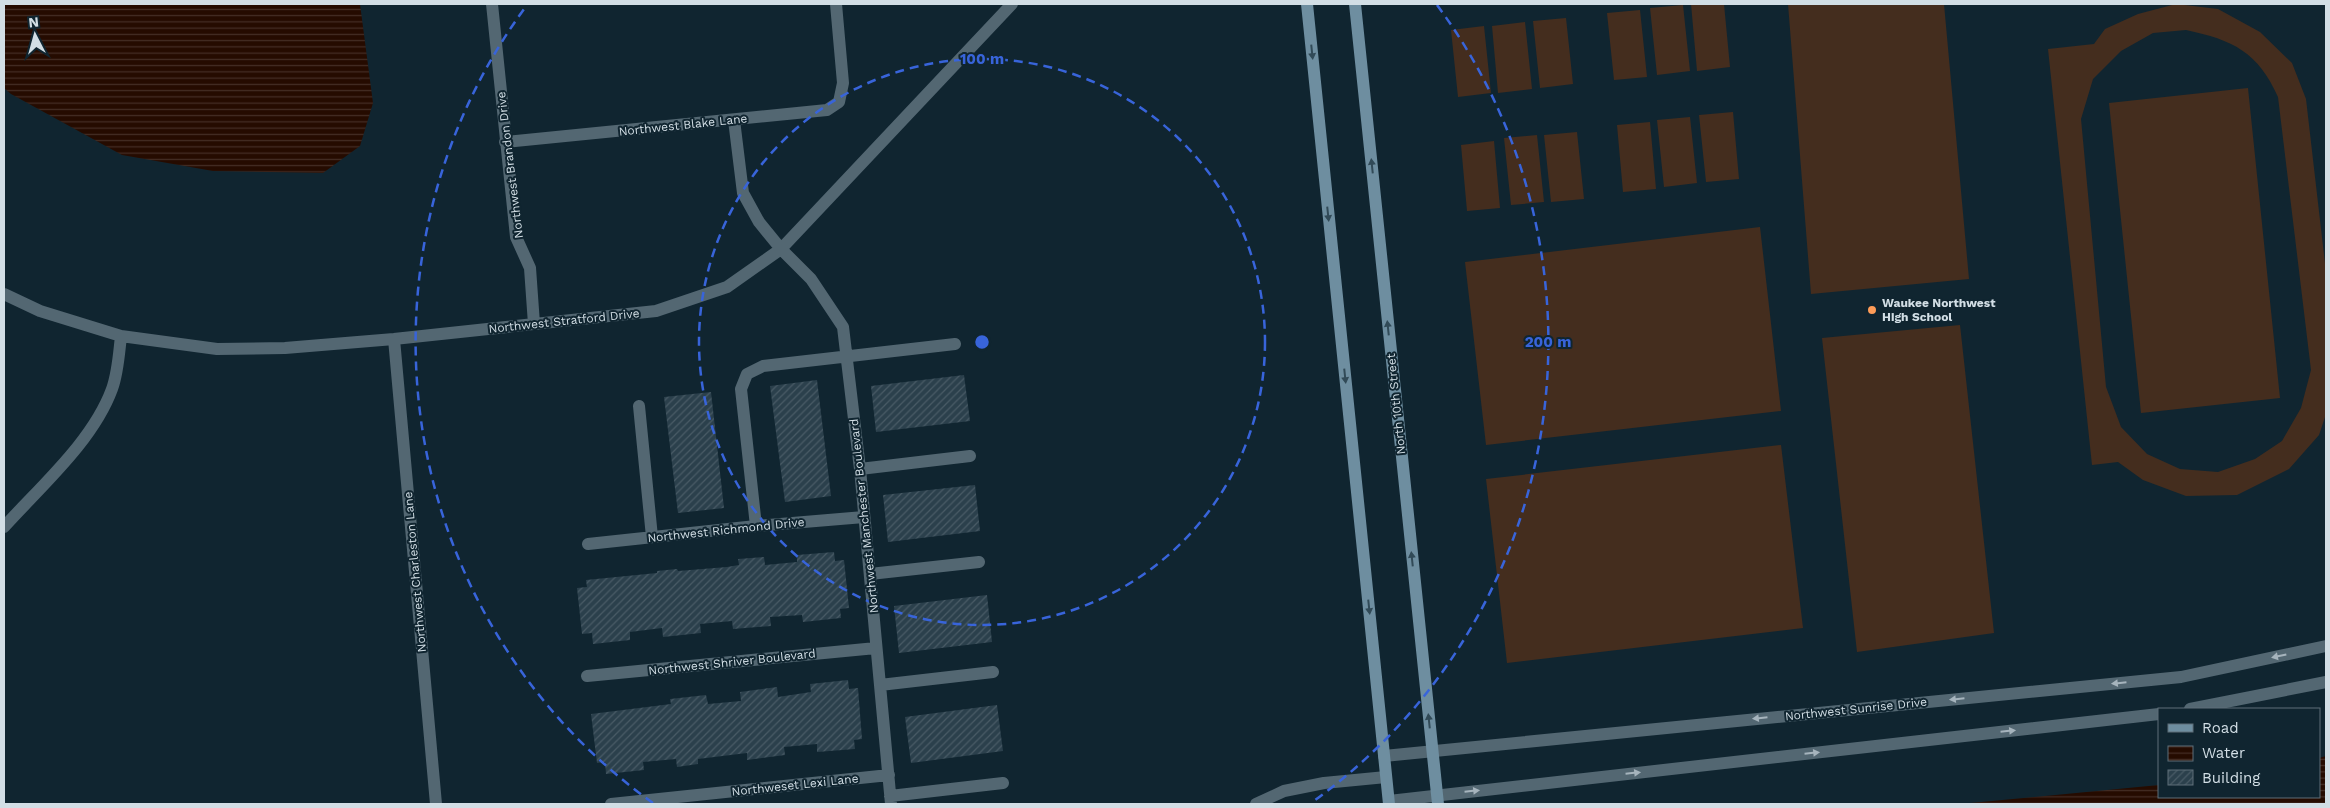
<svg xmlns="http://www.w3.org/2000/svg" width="2330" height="808" viewBox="0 0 2330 808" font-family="'Work Sans',sans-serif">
<defs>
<pattern id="water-rules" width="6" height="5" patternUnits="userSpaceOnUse" patternTransform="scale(1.25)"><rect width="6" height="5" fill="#250b00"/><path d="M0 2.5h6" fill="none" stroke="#442e25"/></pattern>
<pattern id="building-hatch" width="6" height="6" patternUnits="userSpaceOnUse" patternTransform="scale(1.25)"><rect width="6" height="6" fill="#2b404c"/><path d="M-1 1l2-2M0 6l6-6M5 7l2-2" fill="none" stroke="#495b66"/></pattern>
</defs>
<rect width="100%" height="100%" fill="#102530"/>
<path fill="#442d1e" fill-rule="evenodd" d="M 1691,4 L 1724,4 L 1730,67 L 1697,71 Z
M 1788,4 L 1944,4 L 1969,279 L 1811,294 Z
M 2176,4 L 2218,9 L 2260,32 L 2292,63 L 2306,99 L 2326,272 L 2326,414 L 2319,435 L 2289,469 L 2237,495 L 2186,496 L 2143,480 L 2118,462 L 2092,465 L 2048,49 L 2094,44 L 2105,29 L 2138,14 ZM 2186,30 C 2233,40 2258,52 2278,97 L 2311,370 L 2301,408 L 2282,441 L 2255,459 L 2218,472 L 2180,469 L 2147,454 L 2121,427 L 2106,387 L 2081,119 L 2093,79 L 2121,51 L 2153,33 Z
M 1683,5 L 1690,71 L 1657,75 L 1650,8 Z
M 1640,10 L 1647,77 L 1614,80 L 1607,13 Z
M 1566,18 L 1573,84 L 1540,88 L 1533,21 Z
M 1525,22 L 1532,89 L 1498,93 L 1492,26 Z
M 1484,26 L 1491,93 L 1458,97 L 1451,30 Z
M 2248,88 L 2280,398 L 2141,413 L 2109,103 Z
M 1733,112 L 1739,179 L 1706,182 L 1699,115 Z
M 1690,117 L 1697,183 L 1664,187 L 1657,120 Z
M 1650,122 L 1656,189 L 1623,192 L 1617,125 Z
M 1577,132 L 1584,199 L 1551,202 L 1544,135 Z
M 1537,135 L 1544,202 L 1511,205 L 1504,138 Z
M 1494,141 L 1500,208 L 1467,211 L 1461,145 Z
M 1760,227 L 1781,411 L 1486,445 L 1465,262 Z
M 1960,325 L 1994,633 L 1857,652 L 1822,338 Z
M 1781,445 L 1803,628 L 1507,663 L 1486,479 Z"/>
<path fill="url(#water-rules)" d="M 4,4 L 360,4 L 373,103 L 360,146 L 323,173 L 213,171 L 122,155 L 11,94 L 4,88 Z
M 2326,756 L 2326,804 L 1960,804 L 2159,785 L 2159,797 L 2319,797 L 2319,758 Z"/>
<path fill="url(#building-hatch)" d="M 964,375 L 970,421 L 876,432 L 871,386 Z
M 817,380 L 831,496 L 785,502 L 770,386 Z
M 711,392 L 724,508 L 678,513 L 664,397 Z
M 975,485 L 980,531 L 888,542 L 883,495 Z
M 834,552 L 835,561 L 844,560 L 849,608 L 840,609 L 841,618 L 803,622 L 802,615 L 770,617 L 771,626 L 733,629 L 732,621 L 700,624 L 701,633 L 663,637 L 662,628 L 630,632 L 630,640 L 593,644 L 592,633 L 582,634 L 577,588 L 587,587 L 586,580 L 657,573 L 657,571 L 677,569 L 678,571 L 727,567 L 739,565 L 738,559 L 764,557 L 765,565 L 797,562 L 797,555 Z
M 987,595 L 992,642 L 899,653 L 894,606 Z
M 848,680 L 849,689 L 858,688 L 862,739 L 854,740 L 855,749 L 817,752 L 817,744 L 784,747 L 785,755 L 747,760 L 747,753 L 698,759 L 698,764 L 677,767 L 676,759 L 643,762 L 644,770 L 606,774 L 605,762 L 597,763 L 591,714 L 671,704 L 670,699 L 706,695 L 708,704 L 741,701 L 740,692 L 777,687 L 778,697 L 811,692 L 810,684 Z
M 997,705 L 1003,751 L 911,763 L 905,717 Z"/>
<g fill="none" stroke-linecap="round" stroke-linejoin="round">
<path stroke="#536772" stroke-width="12" d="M 492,4 L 516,237 L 530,268 L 534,324
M 734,120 L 743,193 L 759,222 L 781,249 L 811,279 L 843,327 L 860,469 L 891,804
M 505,142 L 827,110 L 839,102 L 843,83 L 836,4
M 4,294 L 40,311 L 121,336 L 217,349 L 285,348 L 394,339 L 656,311 L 727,287 L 781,249 L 1012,4
M 394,339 L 436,804
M 639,406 L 652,537
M 860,469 L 970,456
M 756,526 L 741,389 L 747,374 L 763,366 L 955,344
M 4,527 C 41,486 93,441 112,389 C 118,373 119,353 121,336
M 588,544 L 756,526 L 864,517
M 870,574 L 979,562
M 587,676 L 876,648
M 880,685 L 993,672
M 890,796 L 1003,783
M 611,804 L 889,775"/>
<path stroke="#536772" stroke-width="12" d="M 2190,709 L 2326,682
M 1384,756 L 2181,677 L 2326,646
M 1389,801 L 2159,714
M 1256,804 L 1284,791 L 1324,783 L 1386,777"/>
<path stroke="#6e8ea0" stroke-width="12" d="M 1307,4 L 1389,804
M 1355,4 L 1438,804"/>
</g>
<defs><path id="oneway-solid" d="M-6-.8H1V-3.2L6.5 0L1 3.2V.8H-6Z" transform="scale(1.25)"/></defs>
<g fill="#314a57">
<use href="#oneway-solid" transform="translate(1312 52) rotate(84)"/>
<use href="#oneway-solid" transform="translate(1372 166) rotate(-96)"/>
<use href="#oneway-solid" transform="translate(1328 214) rotate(84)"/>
<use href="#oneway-solid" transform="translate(1388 328) rotate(-96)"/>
<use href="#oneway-solid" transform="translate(1345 376) rotate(84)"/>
<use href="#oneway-solid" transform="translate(1412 559) rotate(-96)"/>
<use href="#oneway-solid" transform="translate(1369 607) rotate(84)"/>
<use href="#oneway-solid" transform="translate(1429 721) rotate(-96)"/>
</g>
<g fill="#a6b4bd">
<use href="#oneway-solid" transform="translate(2279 656) rotate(168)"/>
<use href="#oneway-solid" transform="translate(2119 683) rotate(174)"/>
<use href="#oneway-solid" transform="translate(1957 699) rotate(174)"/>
<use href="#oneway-solid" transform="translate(1760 718) rotate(174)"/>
<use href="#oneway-solid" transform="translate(2008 731) rotate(-6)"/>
<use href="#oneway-solid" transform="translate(1812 753) rotate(-6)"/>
<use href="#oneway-solid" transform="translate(1633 773) rotate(-6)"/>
<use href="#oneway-solid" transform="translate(1472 791) rotate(-6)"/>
</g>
<g fill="none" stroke="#3864da" stroke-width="2.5" stroke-dasharray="9 6">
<circle cx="982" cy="342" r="283"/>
<path d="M653 803A566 566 0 0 1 527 5M1437 5A566 566 0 0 1 1311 803"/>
</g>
<circle fill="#fe9c58" stroke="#102530" stroke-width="2" cx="1872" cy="310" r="5"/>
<g text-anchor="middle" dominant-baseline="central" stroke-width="4" stroke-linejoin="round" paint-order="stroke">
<g font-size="12" fill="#d2dee5" stroke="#102530">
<text transform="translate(683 125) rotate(-6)">Northwest Blake Lane</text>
<text transform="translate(510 165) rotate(-97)">Northwest Brandon Drive</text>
<text transform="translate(564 321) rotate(-6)">Northwest Stratford Drive</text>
<text transform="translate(1396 404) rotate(-96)">North 10th Street</text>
<text transform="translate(864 516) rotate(-96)">Northwest Manchester Boulevard</text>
<text transform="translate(726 530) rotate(-6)">Northwest Richmond Drive</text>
<text transform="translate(415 572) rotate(-95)">Northwest Charleston Lane</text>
<text transform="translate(732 662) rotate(-6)">Northwest Shriver Boulevard</text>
<text transform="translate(1856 709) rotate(-6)">Northwest Sunrise Drive</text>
<text transform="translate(795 785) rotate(-6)">Northweset Lexi Lane</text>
</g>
<g font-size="12" font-weight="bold" fill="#d2dee5" stroke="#102530" text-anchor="start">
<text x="1882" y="303">Waukee Northwest<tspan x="1882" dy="14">High School</tspan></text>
</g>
</g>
<circle cx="982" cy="342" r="8" fill="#3864da" stroke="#102530" stroke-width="2.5"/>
<g font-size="15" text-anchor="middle" font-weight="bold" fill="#3864da" stroke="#102530" stroke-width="4" stroke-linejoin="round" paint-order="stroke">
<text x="982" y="64">100 m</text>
<text x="1548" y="347">200 m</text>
</g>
<rect width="2330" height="808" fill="none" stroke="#d2dee5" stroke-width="10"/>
<rect x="2158" y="708" width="162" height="90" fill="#102530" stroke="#5e6f78"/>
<rect x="2168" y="724" width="25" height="8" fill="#6e8ea0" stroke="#5e6f78"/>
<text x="2202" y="733" font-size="15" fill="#d2dee5">Road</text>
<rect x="2168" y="746" width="25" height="15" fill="url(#water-rules)" stroke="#5e6f78"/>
<text x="2202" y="758" font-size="15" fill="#d2dee5">Water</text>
<rect x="2168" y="770" width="25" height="15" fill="url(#building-hatch)" stroke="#5e6f78"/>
<text x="2202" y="783" font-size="15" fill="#d2dee5">Building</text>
<g transform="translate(35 35) rotate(354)" stroke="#102530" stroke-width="4" paint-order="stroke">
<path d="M0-4L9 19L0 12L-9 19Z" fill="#d2dee5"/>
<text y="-8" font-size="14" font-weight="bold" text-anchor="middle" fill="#d2dee5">N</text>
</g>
</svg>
